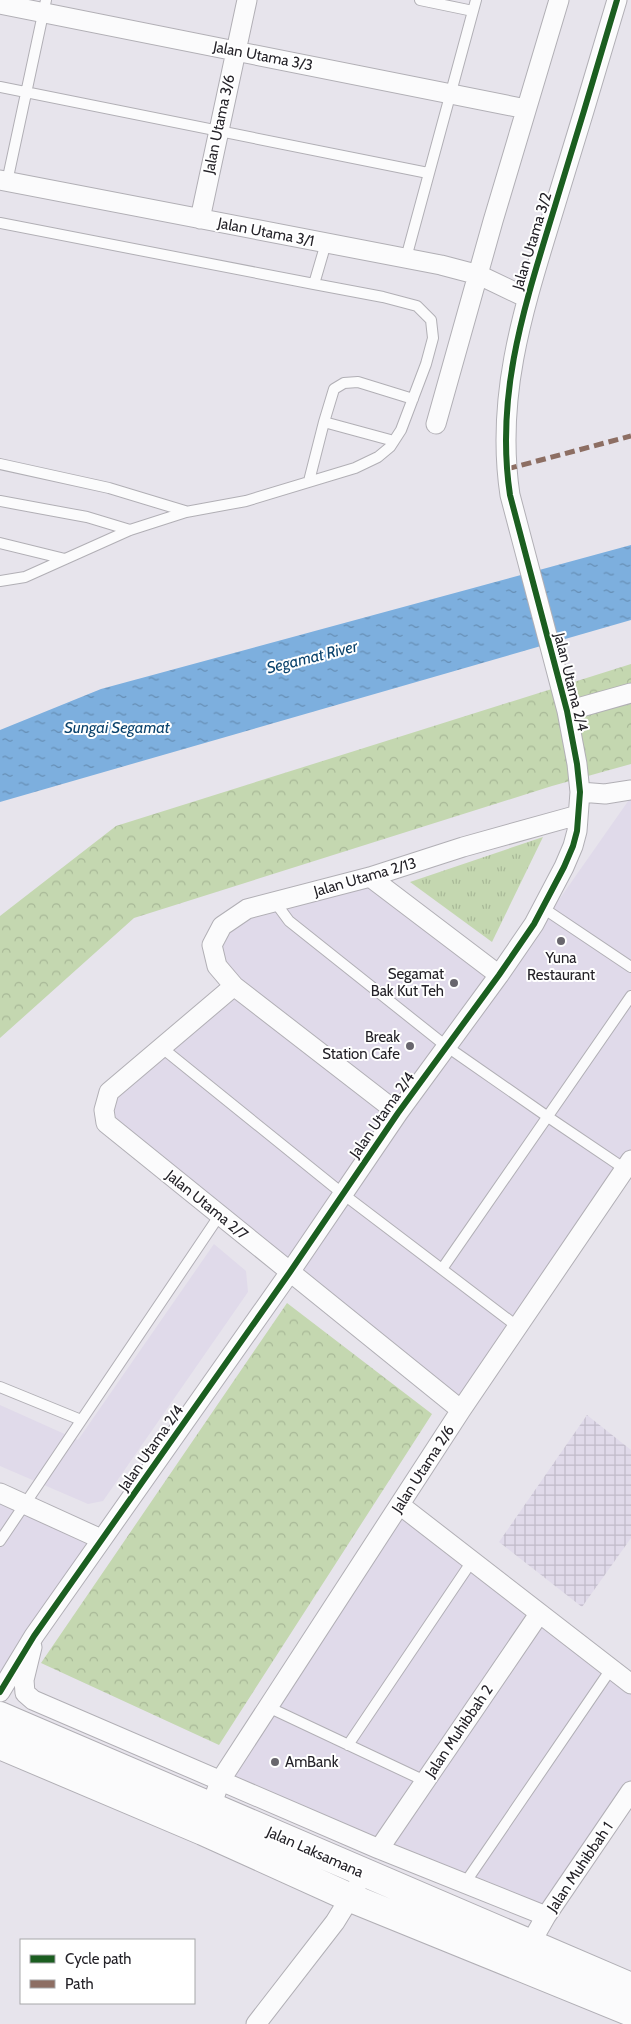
<svg xmlns="http://www.w3.org/2000/svg" width="631" height="2024" viewBox="0 0 631 2024" font-family="Cabin,sans-serif">
<defs>
<pattern id="industrial-grid" width="8" height="8" patternUnits="userSpaceOnUse" patternTransform="scale(1.25)"><rect width="8" height="8" fill="#e0daea"/><path d="M0 4h8M4 0v8" fill="none" stroke="#c0bbc9"/></pattern>
<pattern id="grass-tufts" width="24" height="20" patternUnits="userSpaceOnUse" patternTransform="scale(1.25)"><rect width="24" height="20" fill="#c4d7b0"/><path d="M3 7l-1-3M5 7V3M7 7l1-3M15 17l-1-3M17 17v-4M19 17l1-3" fill="none" stroke="#a8b897"/></pattern>
<pattern id="forest-crowns" width="20" height="18" patternUnits="userSpaceOnUse" patternTransform="scale(1.25)"><rect width="20" height="18" fill="#c4d7b0"/><path d="M2 6a3 3 0 1 1 6 0M12 15a3 3 0 1 1 6 0" fill="none" stroke="#a8b897"/></pattern>
<pattern id="water-ripples" width="26" height="14" patternUnits="userSpaceOnUse" patternTransform="scale(1.25)"><rect width="26" height="14" fill="#7dafde"/><path d="M2 4q2-2 4 0t4 0M15 11q2-2 4 0t4 0" fill="none" stroke="#668eb4"/></pattern>
</defs>
<rect width="100%" height="100%" fill="#e7e4ec"/>
<path fill="#e0daea" d="M 631,797 L 631,1174 L 471,1410 L 97,1109 L 224,986 L 217,920 L 376,869 L 509,971 Z
M 214,1244 L 246,1271 L 248,1292 L 103,1501 L 88,1504 L 0,1466 L 0,1405 L 78,1440 Z
M 0,1486 L 111,1537 L 0,1688 Z
M 399,1494 L 631,1676 L 631,1804 L 556,1913 L 218,1773 Z"/>
<path fill="url(#industrial-grid)" d="M 587,1415 L 631,1450 L 631,1538 L 582,1607 L 499,1542 Z"/>
<path fill="url(#grass-tufts)" d="M 543,837 L 492,942 L 410,882 Z"/>
<path fill="url(#forest-crowns)" d="M 631,664 L 631,764 L 552,786 L 134,918 L 0,1038 L 0,916 L 116,826 Z
M 287,1303 L 432,1414 L 219,1745 L 41,1663 Z"/>
<path fill="url(#water-ripples)" d="M 631,545 L 631,620 L 0,802 L 0,730 L 101,689 Z"/>
<g fill="none" stroke-linecap="round" stroke-linejoin="round">
<defs>
<path id="service" d="M 420,0 L 473,11
M 0,87 L 428,173
M 7,182 L 46,0
M 0,223 L 314,284 L 326,243
M 406,258 L 476,0
M 324,422 L 394,441
M 0,464 L 109,488 L 185,511
M 309,481 L 324,422 L 334,389 L 344,383 L 358,382 L 413,399
M 0,501 L 87,517 L 130,530
M 0,543 L 65,559
M 0,581 L 25,577 L 130,530 L 186,512 L 246,501 L 355,468 L 378,457 L 390,447 L 401,430 L 426,364 L 433,338 L 431,320 L 417,306 L 383,297 L 314,284
M 275,902 L 289,921 L 446,1046 L 548,1117 L 625,1169
M 543,908 L 631,967
M 161,1047 L 343,1194 L 518,1327
M 442,1269 L 631,996
M 0,1387 L 81,1420
M 0,1541 L 219,1216
M 268,1707 L 425,1781
M 348,1745 L 472,1561
M 465,1883 L 611,1669"/>
<path id="minor" d="M 0,4 L 526,109
M 0,180 L 441,265 L 479,275 L 527,298
M 200,219 L 247,0
M 436,424 L 493,221 L 559,0
M 567,711 L 631,693
M 580,792 L 605,794 L 631,790
M 370,877 L 499,975
M 234,986 L 109,1092 L 104,1110 L 106,1123 L 461,1410
M 398,1113 L 234,986 L 217,966 L 212,945 L 222,926 L 247,909 L 370,877 L 463,847 L 578,815
M 0,1493 L 101,1539
M 400,1505 L 631,1684
M 32,1647 L 24,1680 L 25,1693 L 33,1700 L 379,1849 L 546,1916
M 0,1692 L 34,1636 L 290,1272 L 398,1113 L 499,975 L 534,924 L 564,867 L 573,846 L 577,831 L 580,792 L 577,764 L 567,711 L 510,495 C 494,389 528,296 558,196 C 578,131 598,65 617,0
M 207,1818 L 220,1781 L 461,1410 L 631,1160
M 379,1849 L 539,1614
M 530,1944 L 546,1916 L 631,1791
M 256,2024 L 335,1922 L 356,1888"/>
<path id="primary" d="M 0,1716 L 631,1987
M 0,1745 L 203,1831 L 351,1898 L 631,2012"/>
</defs>
<use href="#service" stroke="#b1afb5" stroke-width="12"/>
<use href="#minor" stroke="#b1afb5" stroke-width="21"/>
<use href="#primary" stroke="#b1afb5" stroke-width="30"/>
<use href="#service" stroke="#fbfbfc" stroke-width="10"/>
<use href="#minor" stroke="#fbfbfc" stroke-width="19"/>
<use href="#primary" stroke="#fbfbfc" stroke-width="28"/>
<path stroke="#8d6e63" stroke-width="5" stroke-dasharray="10 5" stroke-linecap="butt" d="M 507,469 L 631,436"/>
<defs>
<path id="cycleway" d="M 0,1692 L 34,1636 L 290,1272 L 398,1113 L 499,975 L 534,924 L 564,867 L 573,846 L 577,831 L 580,792 L 577,764 L 567,711 L 510,495 C 494,389 528,296 558,196 C 578,131 598,65 617,0"/>
</defs>
<use href="#cycleway" stroke="#fff" stroke-width="9"/>
<use href="#cycleway" stroke="#1b5e20" stroke-width="6"/>
</g>
<g fill="#68666d" stroke="#fff" stroke-width="2">
<circle cx="561" cy="941" r="5"/>
<circle cx="454" cy="983" r="5"/>
<circle cx="410" cy="1046" r="5"/>
<circle cx="275" cy="1762" r="5"/>
</g>
<g text-anchor="middle" dominant-baseline="central" stroke-width="4" stroke-linejoin="round" paint-order="stroke">
<g font-size="15" fill="#242228" stroke="#fff">
<text transform="translate(263 56) rotate(11)">Jalan Utama 3/3</text>
<text transform="translate(219 124) rotate(-78)">Jalan Utama 3/6</text>
<text transform="translate(266 232) rotate(11)">Jalan Utama 3/1</text>
<text transform="translate(532 241) rotate(-73)">Jalan Utama 3/2</text>
<text transform="translate(571 682) rotate(76)">Jalan Utama 2/4</text>
<text transform="translate(365 877) rotate(-16)">Jalan Utama 2/13</text>
<text transform="translate(382 1115) rotate(-55)">Jalan Utama 2/4</text>
<text transform="translate(207 1205) rotate(39)">Jalan Utama 2/7</text>
<text transform="translate(151 1448) rotate(-55)">Jalan Utama 2/4</text>
<text transform="translate(423 1469) rotate(-57)">Jalan Utama 2/6</text>
<text transform="translate(459 1731) rotate(-56)">Jalan Muhibbah 2</text>
<text transform="translate(315 1852) rotate(24)">Jalan Laksamana</text>
<text transform="translate(580 1867) rotate(-56)">Jalan Muhibbah 1</text>
</g>
<g font-size="15" fill="#242228" stroke="#fff" text-anchor="end">
<text x="561" y="958" text-anchor="middle">Yuna<tspan x="561" dy="17">Restaurant</tspan></text>
<text x="444" y="974">Segamat<tspan x="444" dy="17">Bak Kut Teh</tspan></text>
<text x="400" y="1037">Break<tspan x="400" dy="17">Station Cafe</tspan></text>
<text x="285" y="1762" text-anchor="start">AmBank</text>
</g>
<g font-size="16" font-style="italic" fill="#0b436d" stroke="#fff">
<text transform="translate(312 657) rotate(-14)">Segamat River</text>
<text x="117" y="727">Sungai Segamat</text>
</g>
</g>
<rect x="20" y="1939" width="175" height="65" fill="#ffffff" stroke="#a7a7a9"/>
<rect x="30" y="1955" width="25" height="8" fill="#1b5e20" stroke="#a7a7a9"/>
<text x="65" y="1964" font-size="15" fill="#242228">Cycle path</text>
<rect x="30" y="1980" width="25" height="8" fill="#8d6e63" stroke="#a7a7a9"/>
<text x="65" y="1989" font-size="15" fill="#242228">Path</text>
</svg>
